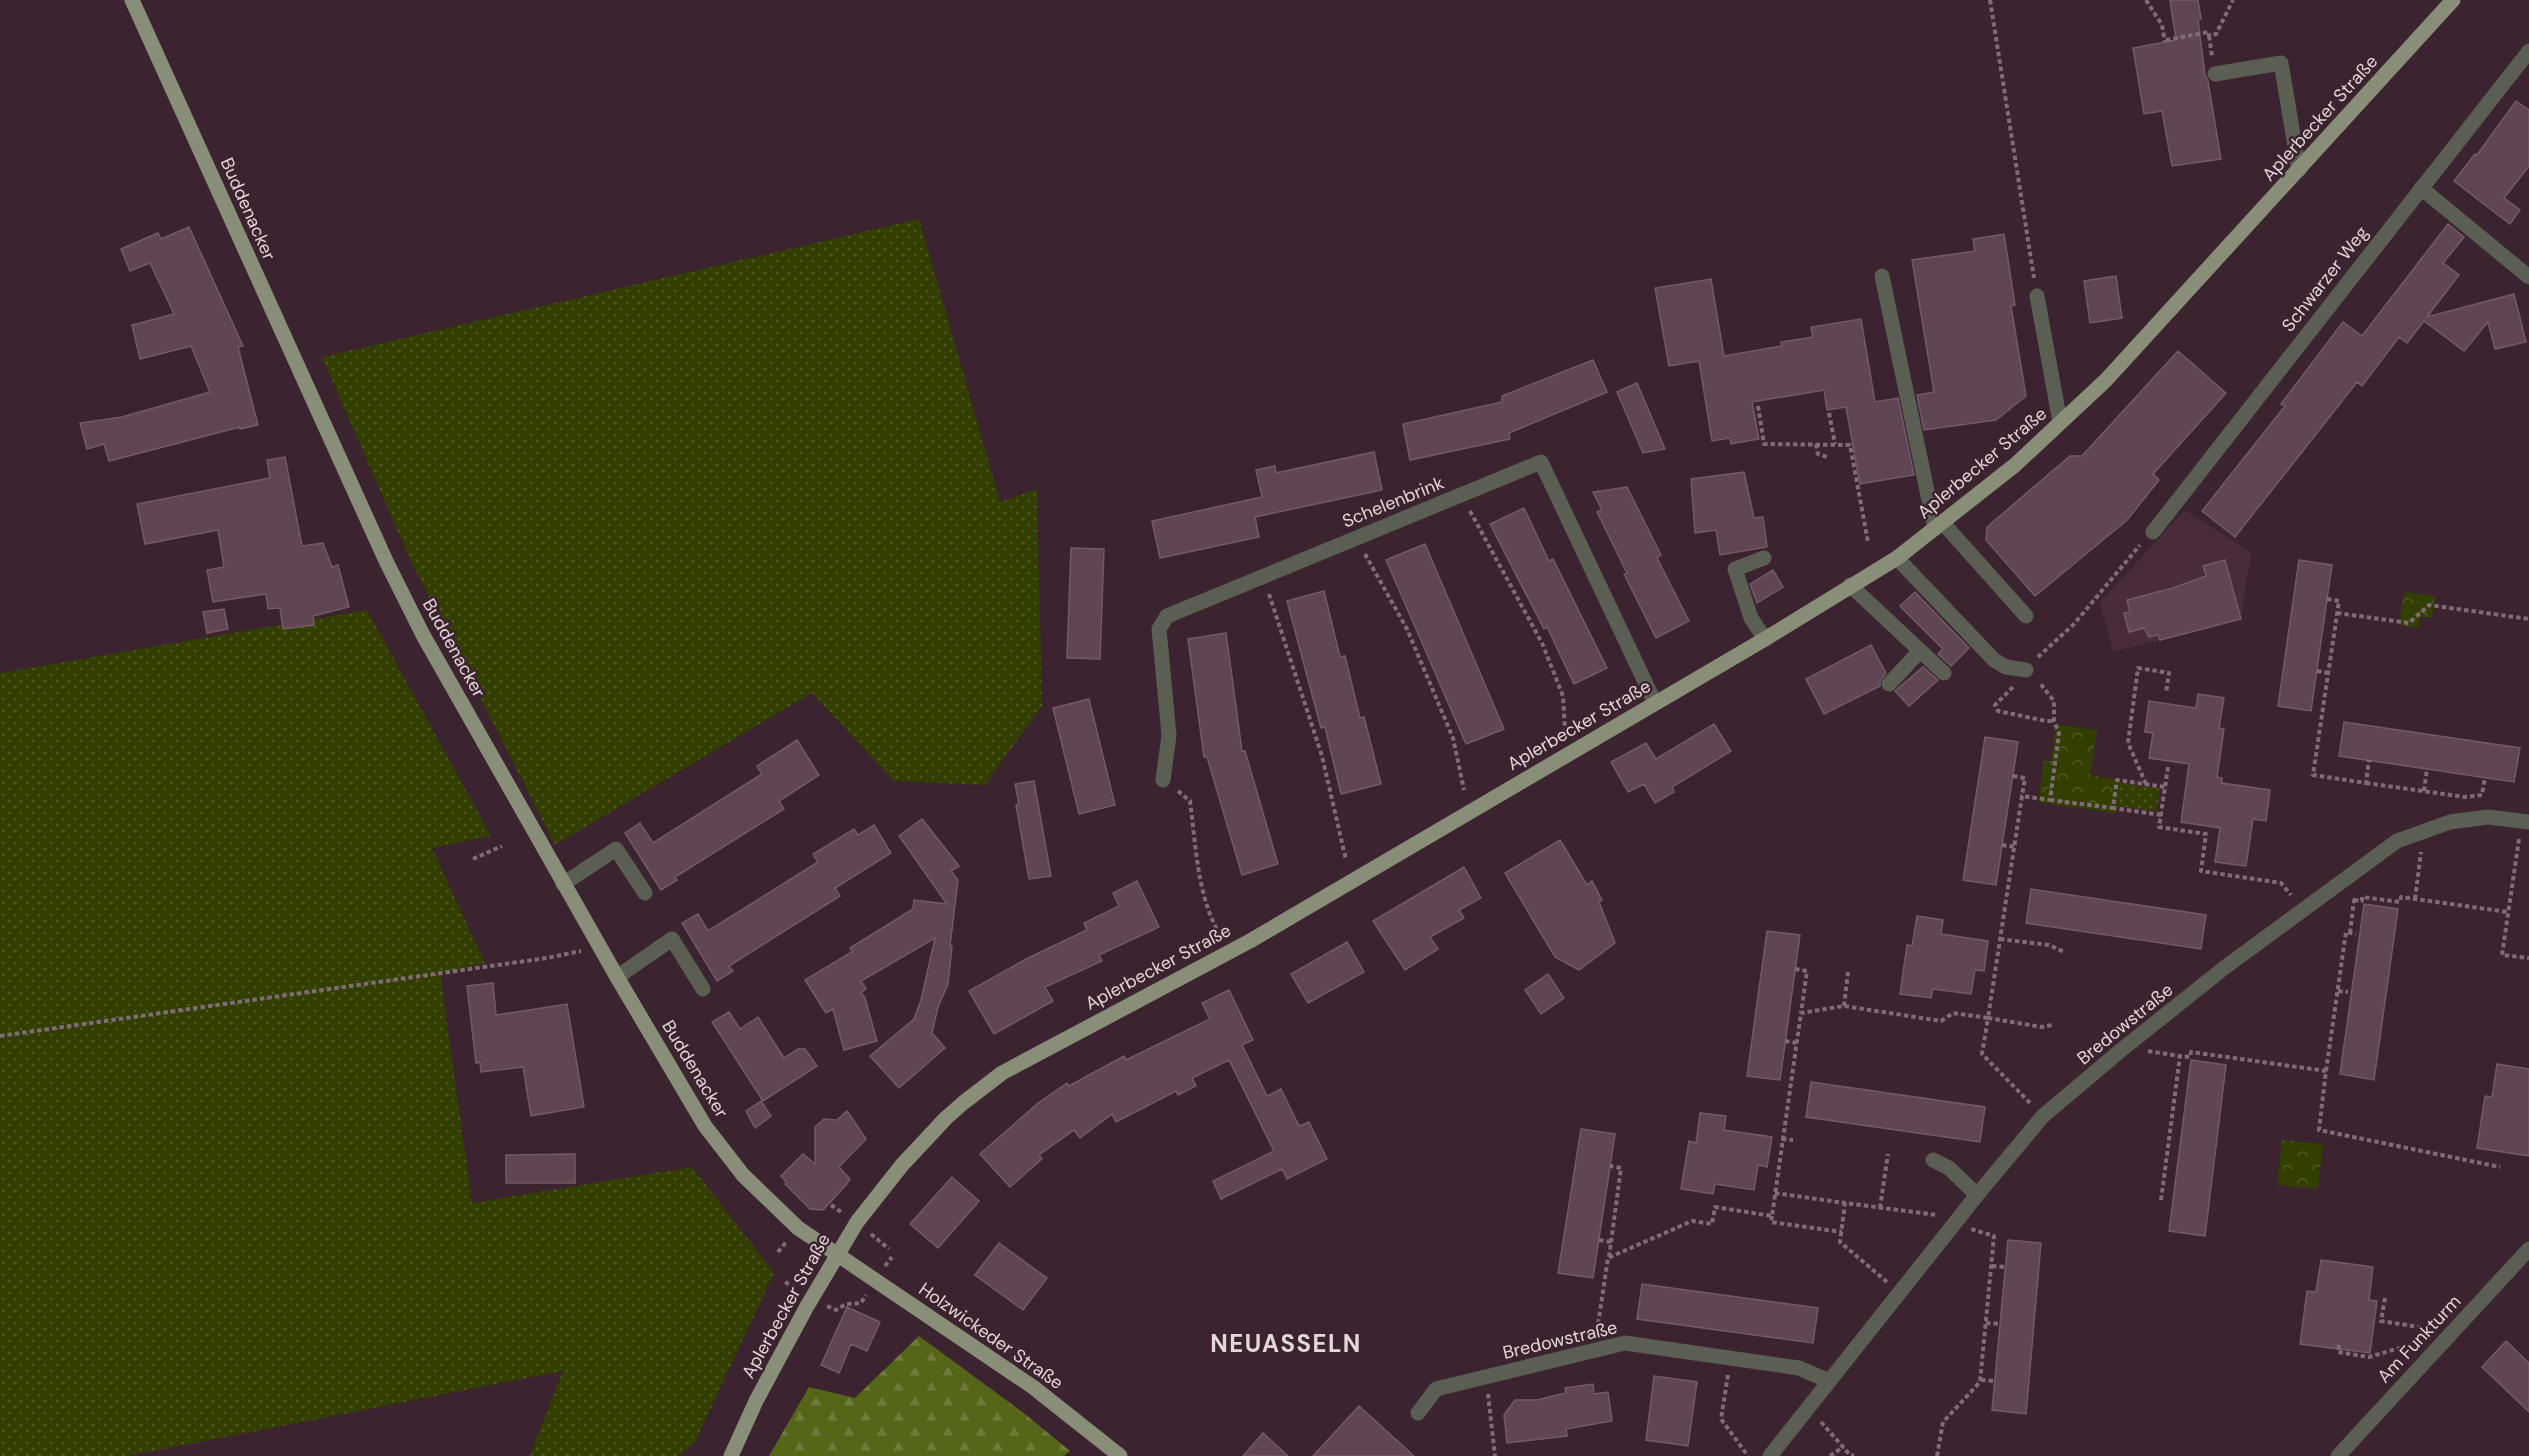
<svg xmlns="http://www.w3.org/2000/svg" width="2529" height="1456" viewBox="0 0 2529 1456" font-family="'DM Sans',sans-serif">
<defs>
<pattern id="grass-dots" width="8" height="8" patternUnits="userSpaceOnUse" patternTransform="scale(1.5)"><rect width="8" height="8" fill="#333e01"/><path d="M2 2h.1M6 6h.1" fill="none" stroke="#505925" stroke-width="1.8" stroke-linecap="round"/></pattern>
<pattern id="forest-firs" width="22" height="20" patternUnits="userSpaceOnUse" patternTransform="scale(1.5)"><rect width="22" height="20" fill="#566619"/><path d="M5 1l3.5 6h-7zM16 11l3.5 6h-7z" fill="#6e7b3a"/></pattern>
<pattern id="park-crowns" width="20" height="18" patternUnits="userSpaceOnUse" patternTransform="scale(1.5)"><rect width="20" height="18" fill="#333e01"/><path d="M2 6a3 3 0 1 1 6 0M12 15a3 3 0 1 1 6 0" fill="none" stroke="#505925"/></pattern>
</defs>
<rect width="100%" height="100%" fill="#3b242f"/>
<path fill="#492c3a" d="M 2185,510 L 2251,553 L 2241,619 L 2113,652 L 2100,602 Z"/>
<path fill="url(#grass-dots)" d="M 919,219 L 1000,502 L 1037,489 L 1042,706 L 985,785 L 894,781 L 812,693 L 555,845 L 410,559 L 322,357 Z
M 367,610 L 491,836 L 432,848 L 485,963 L 440,974 L 472,1203 L 692,1167 L 774,1273 L 694,1444 L 678,1456 L 530,1456 L 563,1371 L 128,1456 L 0,1456 L 0,673 Z
M 2119,783 L 2160,789 L 2157,811 L 2116,806 Z"/>
<path fill="url(#forest-firs)" d="M 919,1336 L 1025,1414 L 1070,1451 L 1064,1456 L 769,1456 L 809,1387 L 855,1398 Z"/>
<path fill="url(#park-crowns)" d="M 2404,592 L 2435,596 L 2432,618 L 2420,617 L 2419,627 L 2399,625 Z
M 2056,724 L 2097,730 L 2090,775 L 2120,780 L 2115,813 L 2038,802 L 2044,761 L 2051,761 Z
M 2282,1140 L 2323,1144 L 2318,1189 L 2277,1185 Z"/>
<path fill="#604652" stroke="#745a66" stroke-width="1.5" d="M 2170,0 L 2198,0 L 2201,19 L 2198,20 L 2205,75 L 2208,81 L 2221,159 L 2172,166 L 2162,111 L 2144,114 L 2133,48 L 2176,40 Z
M 2516,101 L 2529,110 L 2529,166 L 2504,198 L 2520,210 L 2510,224 L 2454,181 L 2475,154 L 2477,155 Z
M 2448,224 L 2464,237 L 2443,263 L 2459,275 L 2427,317 L 2514,294 L 2526,342 L 2495,349 L 2488,322 L 2464,351 L 2424,321 L 2407,343 L 2399,337 L 2362,386 L 2357,382 L 2235,537 L 2202,511 L 2285,406 L 2281,404 L 2343,322 L 2362,336 Z
M 189,227 L 243,346 L 238,347 L 258,425 L 240,429 L 240,427 L 109,461 L 104,444 L 87,449 L 80,423 L 122,417 L 210,392 L 191,346 L 140,359 L 132,325 L 174,314 L 150,263 L 130,271 L 121,249 L 158,233 L 161,239 Z
M 2004,234 L 2015,305 L 2011,306 L 2026,396 L 1996,420 L 1924,430 L 1917,395 L 1934,392 L 1912,260 L 1975,251 L 1973,239 Z
M 2116,276 L 2122,318 L 2090,323 L 2084,281 Z
M 1711,279 L 1724,356 L 1782,346 L 1781,342 L 1813,337 L 1811,327 L 1861,319 L 1875,402 L 1898,398 L 1914,475 L 1860,484 L 1846,407 L 1827,410 L 1824,390 L 1752,402 L 1759,439 L 1731,444 L 1730,438 L 1712,441 L 1699,361 L 1669,366 L 1655,288 Z
M 2178,351 L 2226,393 L 2153,474 L 2159,480 L 2127,520 L 2035,596 L 1986,540 L 1987,527 L 2070,456 L 2082,456 Z
M 1593,360 L 1607,392 L 1509,433 L 1510,439 L 1410,460 L 1403,424 L 1502,402 L 1502,396 Z
M 1637,383 L 1665,449 L 1643,453 L 1617,392 Z
M 1374,452 L 1382,490 L 1255,517 L 1259,537 L 1160,558 L 1152,521 L 1262,497 L 1256,470 L 1275,466 L 1276,473 Z
M 285,457 L 302,546 L 323,543 L 332,567 L 338,565 L 349,607 L 313,616 L 314,625 L 283,629 L 280,608 L 268,609 L 266,594 L 213,602 L 207,570 L 224,567 L 218,530 L 145,544 L 137,504 L 270,478 L 267,460 Z
M 1744,472 L 1754,518 L 1763,517 L 1767,547 L 1720,555 L 1716,530 L 1695,533 L 1691,479 Z
M 1627,487 L 1661,555 L 1657,558 L 1689,621 L 1656,638 L 1624,574 L 1627,573 L 1597,512 L 1602,510 L 1593,492 Z
M 1524,508 L 1549,561 L 1553,559 L 1607,668 L 1574,684 L 1547,627 L 1544,629 L 1490,524 Z
M 1425,544 L 1504,729 L 1466,744 L 1386,560 Z
M 1071,548 L 1104,549 L 1100,659 L 1067,658 Z
M 2225,560 L 2241,619 L 2160,640 L 2158,635 L 2149,637 L 2144,628 L 2129,632 L 2124,613 L 2130,612 L 2127,600 L 2173,588 L 2206,576 L 2203,566 Z
M 2299,560 L 2332,565 L 2311,711 L 2278,706 Z
M 1773,570 L 1783,587 L 1757,603 L 1750,584 Z
M 1324,591 L 1340,657 L 1345,656 L 1360,718 L 1364,717 L 1381,784 L 1341,794 L 1325,727 L 1321,728 L 1287,601 Z
M 1915,592 L 1969,648 L 1951,666 L 1938,654 L 1943,649 L 1900,606 Z
M 224,609 L 228,629 L 207,633 L 203,612 Z
M 1226,633 L 1242,751 L 1245,751 L 1278,864 L 1242,875 L 1207,757 L 1204,757 L 1188,639 Z
M 1871,645 L 1886,673 L 1880,681 L 1880,686 L 1824,714 L 1806,679 Z
M 1923,667 L 1938,680 L 1909,706 L 1895,691 Z
M 2198,694 L 2224,698 L 2219,728 L 2224,729 L 2217,777 L 2222,778 L 2222,783 L 2270,790 L 2266,821 L 2253,819 L 2246,866 L 2215,862 L 2220,828 L 2181,822 L 2189,764 L 2149,758 L 2153,733 L 2145,732 L 2149,701 L 2196,708 Z
M 1089,699 L 1115,805 L 1079,814 L 1053,708 Z
M 2344,722 L 2520,748 L 2514,782 L 2339,756 Z
M 1714,724 L 1731,751 L 1672,787 L 1674,792 L 1655,803 L 1644,784 L 1628,792 L 1611,762 L 1646,743 L 1656,759 Z
M 1985,737 L 2018,742 L 1996,885 L 1963,880 Z
M 797,740 L 819,775 L 779,801 L 784,809 L 675,877 L 677,880 L 661,890 L 625,833 L 640,823 L 653,843 L 762,774 L 757,766 Z
M 1034,781 L 1051,876 L 1029,879 L 1016,805 L 1019,804 L 1015,784 Z
M 922,819 L 959,866 L 951,871 L 958,880 L 950,946 L 952,946 L 948,984 L 938,1007 L 932,1033 L 945,1048 L 899,1088 L 870,1056 L 914,1019 L 921,1000 L 935,938 L 861,981 L 866,989 L 861,992 L 865,998 L 877,1041 L 844,1050 L 833,1009 L 826,1013 L 805,980 L 852,952 L 850,948 L 913,909 L 914,900 L 947,904 L 899,836 Z
M 874,825 L 891,853 L 835,888 L 840,896 L 729,966 L 733,971 L 717,981 L 682,923 L 698,914 L 708,931 L 818,862 L 813,854 L 833,842 L 854,829 L 858,835 Z
M 1560,840 L 1587,885 L 1592,881 L 1602,900 L 1599,902 L 1615,943 L 1579,970 L 1555,957 L 1505,873 Z
M 1464,867 L 1481,898 L 1459,910 L 1464,918 L 1430,937 L 1438,949 L 1405,970 L 1373,921 Z
M 1137,881 L 1159,927 L 1099,955 L 1102,961 L 1045,987 L 1053,1001 L 994,1034 L 969,991 L 1026,959 L 1087,930 L 1084,923 L 1119,906 L 1113,893 Z
M 2031,889 L 2206,915 L 2201,949 L 2026,923 Z
M 2364,904 L 2398,909 L 2374,1080 L 2340,1074 Z
M 1917,916 L 1943,920 L 1941,934 L 1988,941 L 1984,971 L 1975,970 L 1971,994 L 1933,989 L 1931,998 L 1900,994 L 1907,945 L 1912,946 Z
M 1767,931 L 1800,935 L 1780,1080 L 1747,1076 Z
M 1347,942 L 1364,972 L 1308,1003 L 1291,974 Z
M 1548,974 L 1564,998 L 1541,1014 L 1525,990 Z
M 493,983 L 496,1015 L 567,1004 L 584,1107 L 531,1116 L 523,1067 L 481,1072 L 480,1062 L 476,1063 L 467,986 Z
M 1229,990 L 1253,1040 L 1242,1045 L 1267,1096 L 1281,1089 L 1299,1126 L 1309,1122 L 1327,1159 L 1287,1179 L 1282,1169 L 1221,1199 L 1213,1181 L 1274,1151 L 1229,1060 L 1192,1078 L 1196,1086 L 1178,1095 L 1176,1091 L 1116,1122 L 1112,1114 L 1080,1138 L 1074,1130 L 1039,1155 L 1042,1159 L 1010,1187 L 980,1154 L 1037,1104 L 1067,1083 L 1069,1086 L 1124,1056 L 1126,1060 L 1210,1019 L 1202,1003 Z
M 729,1012 L 740,1029 L 758,1017 L 784,1058 L 798,1049 L 805,1049 L 817,1066 L 763,1101 L 712,1022 Z
M 2191,1060 L 2226,1065 L 2205,1236 L 2169,1231 Z
M 2497,1064 L 2529,1069 L 2529,1156 L 2477,1148 L 2485,1096 L 2492,1097 Z
M 1811,1082 L 1985,1107 L 1980,1142 L 1806,1117 Z
M 761,1101 L 771,1116 L 755,1128 L 746,1111 Z
M 847,1111 L 866,1139 L 839,1167 L 850,1179 L 846,1185 L 823,1210 L 810,1209 L 785,1184 L 787,1183 L 781,1176 L 803,1154 L 815,1164 L 815,1127 L 824,1119 L 837,1120 Z
M 1700,1113 L 1726,1116 L 1724,1130 L 1772,1137 L 1767,1167 L 1758,1165 L 1754,1190 L 1715,1184 L 1713,1194 L 1681,1189 L 1689,1141 L 1696,1143 Z
M 1581,1129 L 1615,1134 L 1593,1278 L 1558,1273 Z
M 575,1154 L 575,1183 L 506,1183 L 506,1155 Z
M 952,1177 L 979,1201 L 938,1248 L 910,1224 Z
M 2008,1240 L 2041,1243 L 2026,1414 L 1992,1410 Z
M 999,1243 L 1047,1278 L 1023,1310 L 975,1275 Z
M 2321,1260 L 2373,1267 L 2369,1300 L 2377,1301 L 2370,1353 L 2300,1344 L 2307,1291 L 2316,1292 Z
M 1642,1284 L 1818,1308 L 1813,1343 L 1637,1319 Z
M 847,1307 L 880,1322 L 867,1351 L 851,1344 L 839,1373 L 821,1365 Z
M 2506,1341 L 2529,1363 L 2529,1412 L 2482,1367 Z
M 1654,1376 L 1697,1382 L 1688,1446 L 1646,1440 Z
M 1593,1384 L 1594,1394 L 1608,1392 L 1612,1421 L 1566,1429 L 1567,1436 L 1507,1443 L 1504,1415 L 1515,1400 L 1537,1400 L 1566,1393 L 1565,1388 Z
M 1359,1406 L 1414,1456 L 1313,1456 Z
M 1263,1433 L 1288,1456 L 1243,1456 Z"/>
<g fill="none" stroke-linecap="round" stroke-linejoin="round">
<path stroke="#806c76" stroke-width="4" stroke-dasharray="4.5 3" stroke-linecap="butt" d="M 1990,0 L 2034,278
M 2146,0 L 2162,25 L 2165,42
M 2209,36 L 2212,56
M 2166,40 L 2209,32 L 2209,36 L 2216,34 L 2233,0
M 1758,406 L 1764,444 L 1850,445 L 1868,542
M 1829,413 L 1835,444
M 1816,444 L 1818,454 L 1827,457
M 1470,511 L 1542,643 L 1563,696 L 1565,731
M 1365,554 L 1407,629 L 1453,738 L 1464,790
M 1269,594 L 1322,756 L 1346,860
M 2327,599 L 2339,601 L 2313,775 L 2366,783 L 2369,760
M 2337,613 L 2409,623 L 2429,605 L 2529,619
M 2038,657 L 2074,624 L 2140,545
M 2317,671 L 2328,673
M 2013,687 L 1995,705 L 1998,711 L 2046,721 L 2054,721
M 2168,767 L 2159,827 L 2206,834 L 2201,871 L 2281,883 L 2291,895
M 2013,776 L 2025,778 L 2022,796
M 2366,783 L 2465,797 L 2482,795 L 2485,777
M 2146,784 L 2128,743 L 2138,668 L 2169,673 L 2166,693
M 1178,791 L 1190,801 C 1196,846 1197,896 1220,935
M 2424,791 L 2427,769
M 2050,800 L 2113,808
M 2161,815 L 2113,808 L 2117,780 L 2165,787
M 2519,839 L 2502,955 L 2529,958
M 2002,845 L 2015,847
M 473,859 L 502,846
M 2415,899 L 2421,852
M 2354,900 L 2362,901 L 2362,897 L 2400,902 L 2401,897 L 2508,912
M 2350,933 L 2354,900 L 2352,900
M 2000,939 L 2049,945 L 2064,952
M 1795,969 L 1807,971 L 1801,1013
M 2338,991 L 2348,992
M 1844,1006 L 1848,972
M 0,1036 L 547,958 L 581,951
M 1785,1041 L 1796,1043
M 2148,1051 L 2180,1056
M 2326,1071 L 2346,932 L 2356,934
M 2030,1103 L 1982,1054 L 1988,1018 L 2042,1027 L 2052,1025
M 1782,1139 L 1793,1140
M 1775,1193 L 1845,1203
M 2161,1200 L 2180,1056 L 2190,1057 L 2191,1052 L 2326,1071 L 2319,1130 L 2500,1167
M 831,1205 L 841,1212
M 1880,1208 L 1888,1154
M 1772,1216 L 1771,1222 L 1842,1232
M 871,1234 L 889,1249
M 1599,1240 L 1611,1242
M 778,1252 L 786,1242
M 1609,1257 L 1621,1168 L 1610,1166
M 885,1266 L 892,1257
M 1992,1266 L 2005,1267
M 785,1282 L 797,1289
M 1887,1282 L 1840,1242 L 1845,1203 L 1937,1215
M 2385,1298 L 2381,1321 L 2426,1328
M 827,1306 L 836,1310 L 846,1304 L 861,1303 L 866,1295
M 1986,1323 L 2000,1324
M 1597,1331 L 1608,1258 L 1692,1221 L 1712,1224 L 1715,1207 L 1772,1216 L 1801,1013 L 1844,1006 L 1941,1021 L 1953,1013 L 1988,1018 L 2022,796 L 2050,800 L 2059,733 L 2054,721 L 2054,701 L 2039,682
M 2339,1345 L 2338,1352 L 2369,1357 L 2410,1345
M 1728,1375 L 1721,1419 L 1748,1456
M 1981,1380 L 1994,1381
M 1488,1394 L 1495,1456
M 1821,1422 L 1850,1455 L 1854,1456
M 1830,1456 L 1843,1447
M 1937,1456 L 1943,1422 L 1980,1382 L 1994,1236 L 1971,1229"/>
<path stroke="#5a5e53" stroke-width="15" d="M 2215,74 L 2281,63 L 2299,170
M 2421,188 L 2529,277
M 1882,276 L 1935,529
M 2037,296 L 2060,422
M 1943,523 L 2026,616
M 2153,532 L 2529,51
M 1764,558 L 1735,569 L 1751,618 L 1765,639
M 1897,558 L 1994,660 L 2006,667 L 2026,670
M 1850,585 L 1944,673
M 1889,684 L 1920,651
M 1163,780 L 1169,735 L 1159,629 L 1167,616 L 1541,462 L 1655,703
M 563,884 L 616,849 L 645,893
M 617,977 L 672,939 L 703,989
M 1933,1160 L 1949,1168 L 1977,1195
M 1418,1413 L 1436,1389 L 1625,1343 L 1799,1368 L 1829,1381
M 1770,1456 L 1977,1195 L 2043,1116 L 2120,1051 L 2224,968 L 2397,841 L 2450,822 L 2488,817 L 2529,822
M 2338,1456 L 2529,1249"/>
<path stroke="#888e78" stroke-width="15" d="M 132,0 L 386,561 L 423,635 L 617,977 L 705,1126 L 743,1175 L 798,1228 L 1033,1387 L 1120,1456
M 731,1456 L 756,1401 L 806,1308 L 857,1222 L 902,1165 L 946,1118 L 963,1103 L 1002,1073 L 1250,941 L 1765,639 L 1897,558 L 2015,465 L 2106,380 L 2453,0"/>
</g>
<g text-anchor="middle" dominant-baseline="central" stroke-width="5" stroke-linejoin="round" paint-order="stroke">
<g font-size="18" fill="#e5d5dc" stroke="#3b242f">
<text transform="translate(2320 118) rotate(-48)">Aplerbecker Straße</text>
<text transform="translate(248 209) rotate(66)">Buddenacker</text>
<text transform="translate(2325 279) rotate(-52)">Schwarzer Weg</text>
<text transform="translate(1982 463) rotate(-40)">Aplerbecker Straße</text>
<text transform="translate(1393 502) rotate(-22)">Schelenbrink</text>
<text transform="translate(454 648) rotate(61)">Buddenacker</text>
<text transform="translate(1579 725) rotate(-30)">Aplerbecker Straße</text>
<text transform="translate(1158 967) rotate(-28)">Aplerbecker Straße</text>
<text transform="translate(2125 1024) rotate(-39)">Bredowstraße</text>
<text transform="translate(695 1069) rotate(59)">Buddenacker</text>
<text transform="translate(786 1306) rotate(-61)">Aplerbecker Straße</text>
<text transform="translate(991 1336) rotate(35)">Holzwickeder Straße</text>
<text transform="translate(2419 1339) rotate(-47)">Am Funkturm</text>
<text transform="translate(1560 1340) rotate(-13)">Bredowstraße</text>
</g>
<g font-size="24" font-weight="bold" letter-spacing="1.5" fill="#e5d5dc" stroke="#3b242f">
<text x="1286" y="1343">NEUASSELN</text>
</g>
</g>
</svg>
